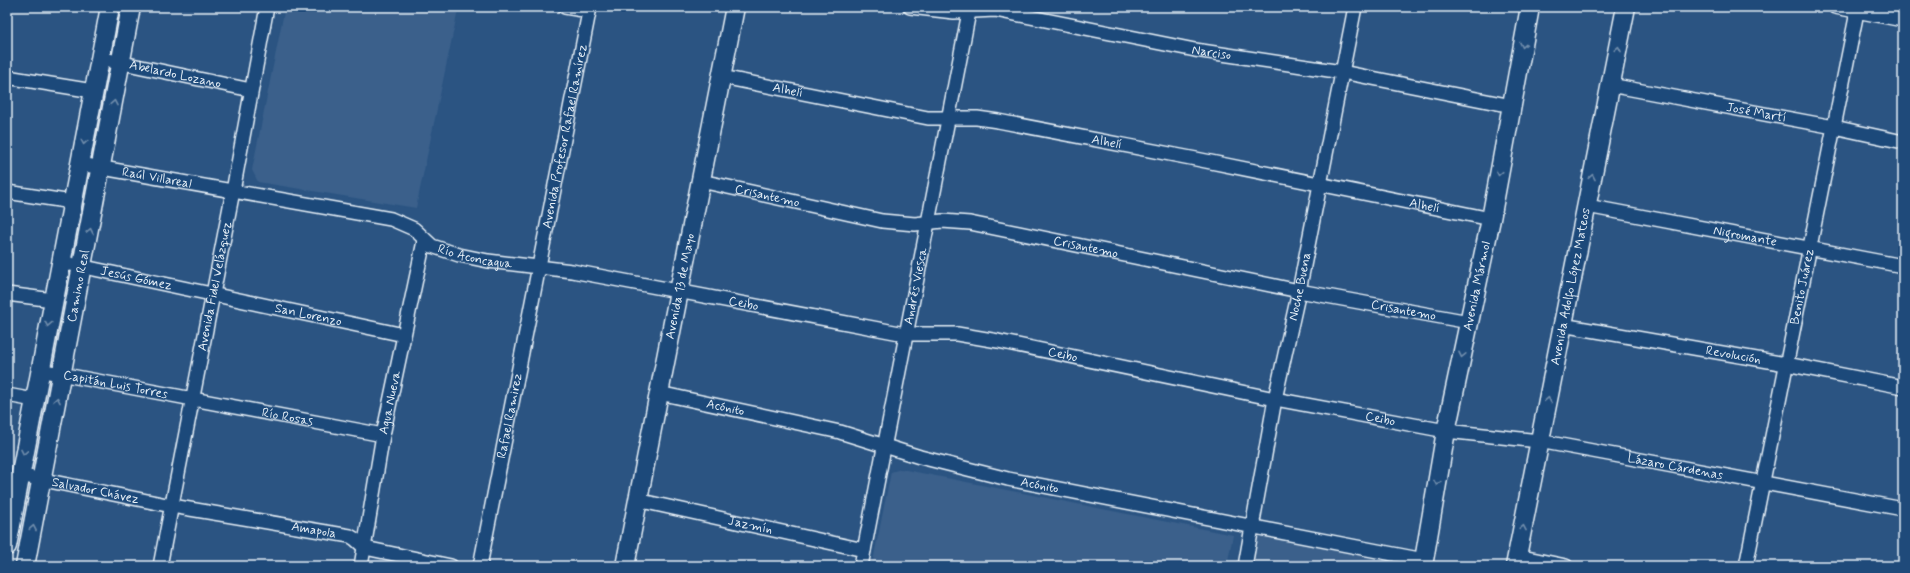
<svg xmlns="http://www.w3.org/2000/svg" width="1910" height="573" viewBox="0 0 1910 573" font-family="Mynerve,sans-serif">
<rect width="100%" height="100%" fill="#2b5482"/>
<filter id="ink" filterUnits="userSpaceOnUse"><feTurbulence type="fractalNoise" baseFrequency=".025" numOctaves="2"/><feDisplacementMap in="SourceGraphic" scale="8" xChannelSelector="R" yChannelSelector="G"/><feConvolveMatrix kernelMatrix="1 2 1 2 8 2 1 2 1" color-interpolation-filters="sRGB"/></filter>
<g filter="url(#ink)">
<path fill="#3a608b" d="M 285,7 L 456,7 L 458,10 L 416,208 L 258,182 L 252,170 Z
M 901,469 L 1233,535 L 1227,566 L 872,566 L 891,472 Z
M 1259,532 L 1410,560 L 1408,566 L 1252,566 Z"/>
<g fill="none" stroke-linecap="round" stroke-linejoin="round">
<defs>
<g id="street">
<path d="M 565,7 L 589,11"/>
<path id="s1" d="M 910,7 L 954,12 L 995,10 L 1195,50 L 1342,72 L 1512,106"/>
<path d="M 1835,7 L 1903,20"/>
<path id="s2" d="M 99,58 L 251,90"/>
<path d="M 7,77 L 93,91"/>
<path id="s3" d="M 722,77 L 928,118 L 977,118 L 998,121 L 1196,159 L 1491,219"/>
<path id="s4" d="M 1610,85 L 1834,127 L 1903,142"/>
<path id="s5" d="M 80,164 L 391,219 L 414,229 L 432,246 L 459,255 L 488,261 L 572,271 L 905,334 L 957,334 L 998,341 L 1275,399 L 1446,431 L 1539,441 L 1903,509"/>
<path id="s6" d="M 701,181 L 882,221 L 915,224 L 942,221 L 970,223 L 1299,291 L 1469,322"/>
<path d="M 7,192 L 72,202"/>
<path id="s7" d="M 1587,206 L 1903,266"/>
<path id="s8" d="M 61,262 L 404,335"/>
<path d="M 7,294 L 53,300"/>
<path id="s9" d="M 1562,325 L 1786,364 L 1903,387"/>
<path id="s10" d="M 39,370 L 383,435"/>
<path id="s11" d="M 659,393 L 840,432 L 920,457 L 1008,479 L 1424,560"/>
<path d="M 7,395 L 34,400"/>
<path id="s12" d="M 19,475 L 172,506 L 350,536 L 355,539 L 365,548 L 451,566"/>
<path id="s13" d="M 637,500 L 864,550"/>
<path d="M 1517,556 L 1566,566"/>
<path id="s14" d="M 160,566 L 233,191 L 267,7"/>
<path id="s15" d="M 361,566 L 383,435 L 424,241"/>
<path id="s16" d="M 480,566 L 590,7"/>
<path id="s17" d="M 861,566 L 970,7"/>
<path id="s18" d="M 1245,566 L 1275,399 L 1299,291 L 1355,7"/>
<path id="s19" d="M 1746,566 L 1858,7"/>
</g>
<g id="secondary">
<path d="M 7,546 L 110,7"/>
<path id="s20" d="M 25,566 L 131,7"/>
<path id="s21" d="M 625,566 L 735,7"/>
<path id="s22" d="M 1423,566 L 1446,431 L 1491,219 L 1530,7"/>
<path id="s23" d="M 1515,566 L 1626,7"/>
</g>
</defs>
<use href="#street" stroke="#e8f1f8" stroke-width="16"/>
<use href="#secondary" stroke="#e8f1f8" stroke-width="21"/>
<use href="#street" stroke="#1f4a7a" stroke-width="13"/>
<use href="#secondary" stroke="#1f4a7a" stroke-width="18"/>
</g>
<defs><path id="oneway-chevron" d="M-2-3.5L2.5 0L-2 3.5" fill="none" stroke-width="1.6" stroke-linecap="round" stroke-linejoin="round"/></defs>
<g stroke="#6f8dac">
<use href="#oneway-chevron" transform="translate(1523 45) rotate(101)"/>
<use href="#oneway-chevron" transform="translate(1618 49) rotate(-79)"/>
<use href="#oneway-chevron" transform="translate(114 103) rotate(-79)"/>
<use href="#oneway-chevron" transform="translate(84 142) rotate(100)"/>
<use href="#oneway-chevron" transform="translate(1499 173) rotate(101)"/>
<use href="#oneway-chevron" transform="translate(1592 177) rotate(-79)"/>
<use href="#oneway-chevron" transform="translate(90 231) rotate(-78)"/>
<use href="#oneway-chevron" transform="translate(48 324) rotate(101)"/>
<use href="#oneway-chevron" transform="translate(1462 355) rotate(102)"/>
<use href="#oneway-chevron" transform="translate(57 400) rotate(-80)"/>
<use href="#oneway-chevron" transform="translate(1548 400) rotate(-79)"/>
<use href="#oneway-chevron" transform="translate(24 452) rotate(101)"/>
<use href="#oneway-chevron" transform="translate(1437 483) rotate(100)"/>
<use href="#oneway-chevron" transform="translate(33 528) rotate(-79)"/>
<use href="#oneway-chevron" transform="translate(1523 528) rotate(-79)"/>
</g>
</g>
<g text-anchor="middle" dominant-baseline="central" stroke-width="3" stroke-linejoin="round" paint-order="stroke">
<g font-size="13" fill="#e8f1f8" stroke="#1f4a7a">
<text stroke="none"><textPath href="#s1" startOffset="306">Narciso</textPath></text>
<text stroke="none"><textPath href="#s2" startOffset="78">Abelardo Lozano</textPath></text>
<text stroke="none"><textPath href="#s3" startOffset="67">Alhelí</textPath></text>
<text stroke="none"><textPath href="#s4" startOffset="149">José Martí</textPath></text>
<text stroke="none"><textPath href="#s16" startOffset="438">Avenida Profesor Rafael Ramírez</textPath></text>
<text stroke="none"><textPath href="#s3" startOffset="391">Alhelí</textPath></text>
<text stroke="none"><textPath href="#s5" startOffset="78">Raúl Villareal</textPath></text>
<text stroke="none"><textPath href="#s6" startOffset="68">Crisantemo</textPath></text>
<text stroke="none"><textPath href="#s3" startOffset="715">Alhelí</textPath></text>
<text stroke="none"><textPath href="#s7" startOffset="161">Nigromante</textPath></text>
<text stroke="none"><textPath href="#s6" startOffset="392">Crisantemo</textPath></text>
<text stroke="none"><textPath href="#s5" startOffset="410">Río Aconcagua</textPath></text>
<text stroke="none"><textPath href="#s8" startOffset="77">Jesús Gómez</textPath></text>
<text stroke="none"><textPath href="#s17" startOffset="285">Andrés Viesca</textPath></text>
<text stroke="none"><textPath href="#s18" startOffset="285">Noche Buena</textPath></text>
<text stroke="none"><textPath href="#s23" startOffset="285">Avenida Adolfo López Mateos</textPath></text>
<text stroke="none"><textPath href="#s19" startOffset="285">Benito Juárez</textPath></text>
<text stroke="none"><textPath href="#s20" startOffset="285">Camino Real</textPath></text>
<text stroke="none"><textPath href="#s14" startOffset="285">Avenida Fidel Velázquez</textPath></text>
<text stroke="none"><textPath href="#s21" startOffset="285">Avenida 13 de Mayo</textPath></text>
<text stroke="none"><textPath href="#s22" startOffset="285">Avenida Mármol</textPath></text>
<text stroke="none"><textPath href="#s5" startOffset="683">Ceibo</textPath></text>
<text stroke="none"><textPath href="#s6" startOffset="716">Crisantemo</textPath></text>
<text stroke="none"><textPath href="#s8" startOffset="253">San Lorenzo</textPath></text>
<text stroke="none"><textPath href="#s5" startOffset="1007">Ceibo</textPath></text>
<text stroke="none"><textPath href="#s9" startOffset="174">Revolución</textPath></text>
<text stroke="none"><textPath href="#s10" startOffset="78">Capitán Luis Torres</textPath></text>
<text stroke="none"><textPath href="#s15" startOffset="166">Agua Nueva</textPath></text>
<text stroke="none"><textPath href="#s11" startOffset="68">Acónito</textPath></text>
<text stroke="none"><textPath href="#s16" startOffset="153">Rafael Ramirez</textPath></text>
<text stroke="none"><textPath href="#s10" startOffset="253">Río Rosas</textPath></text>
<text stroke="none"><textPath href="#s5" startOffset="1331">Ceibo</textPath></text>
<text stroke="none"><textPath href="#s5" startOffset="1630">Lázaro Cárdenas</textPath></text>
<text stroke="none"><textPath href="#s11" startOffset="392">Acónito</textPath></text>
<text stroke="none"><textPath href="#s12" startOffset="78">Salvador Chávez</textPath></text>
<text stroke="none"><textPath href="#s13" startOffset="116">Jazmín</textPath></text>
<text stroke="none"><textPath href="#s12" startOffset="300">Amapola</textPath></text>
</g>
</g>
<rect width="1910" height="573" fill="none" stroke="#1f4a7a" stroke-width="24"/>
<rect x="12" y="12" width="1886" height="549" fill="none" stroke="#e8f1f8" stroke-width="1.5" filter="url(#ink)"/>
</svg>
